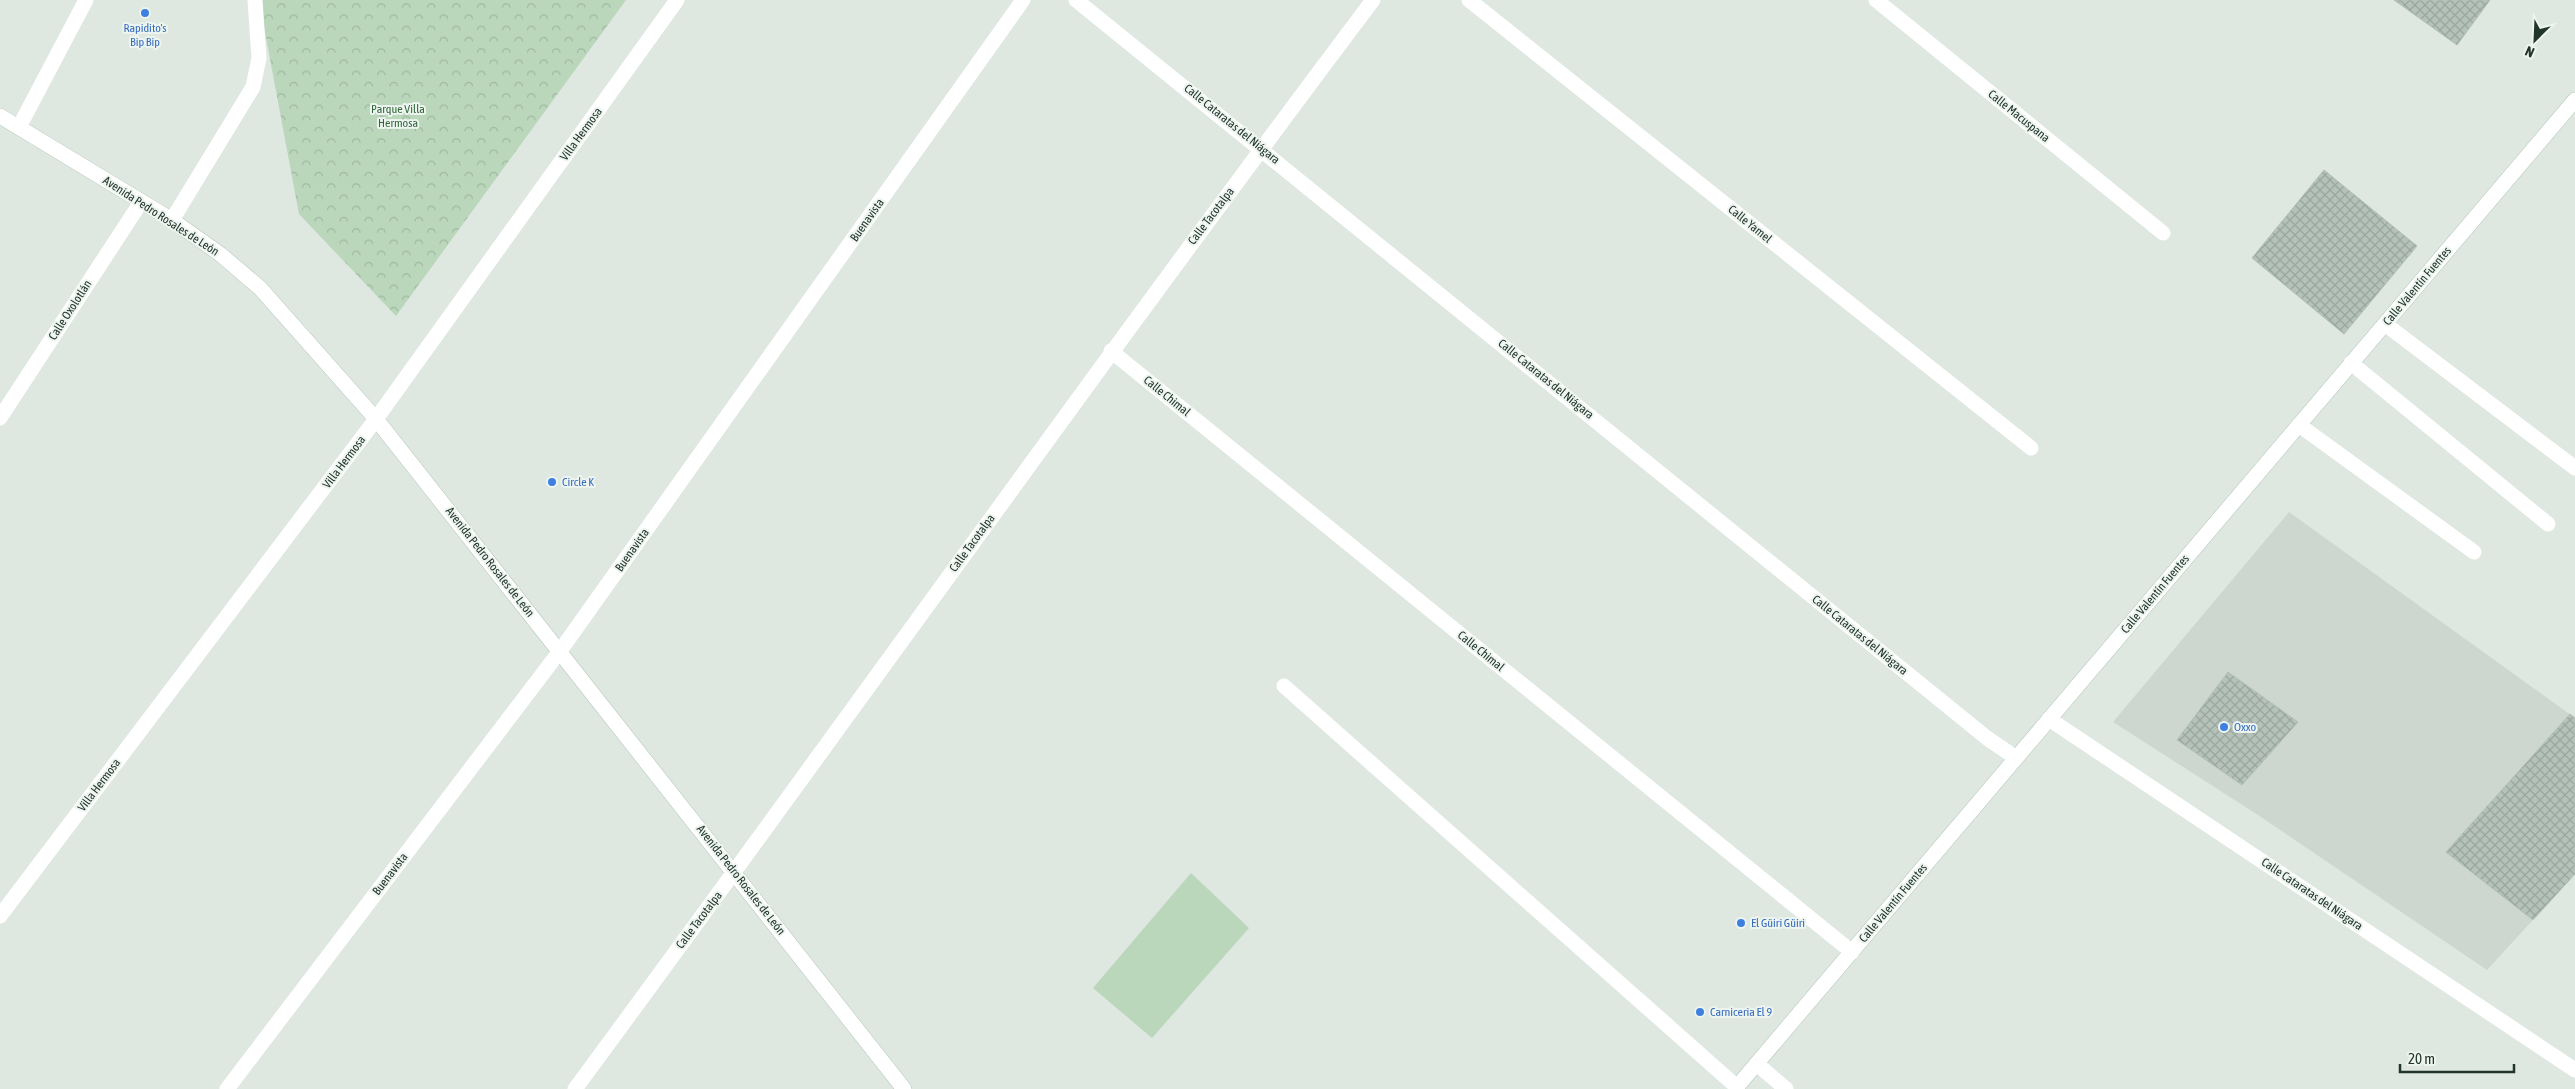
<svg xmlns="http://www.w3.org/2000/svg" width="2575" height="1089" viewBox="0 0 2575 1089" font-family="'Asap Condensed',sans-serif">
<defs>
<pattern id="park-crowns" width="20" height="18" patternUnits="userSpaceOnUse" patternTransform="scale(1.25)"><rect width="20" height="18" fill="#bad6bb"/><path d="M2 6a3 3 0 1 1 6 0M12 15a3 3 0 1 1 6 0" fill="none" stroke="#a0b8a1"/></pattern>
<pattern id="building-cross-hatch" width="8" height="8" patternUnits="userSpaceOnUse" patternTransform="scale(1.25)"><rect width="8" height="8" fill="#b4c2ba"/><path d="M0 0l8 8M0 8l8-8" fill="none" stroke="#9aa7a0"/></pattern>
</defs>
<rect width="100%" height="100%" fill="#dee8e1"/>
<path fill="#cdd7d0" d="M 2289,512 L 2575,718 L 2575,874 L 2487,970 L 2258,815 L 2113,722 Z"/>
<path fill="url(#park-crowns)" d="M 259,0 L 626,0 L 396,316 L 299,214 Z"/>
<path fill="#bad6bb" d="M 1191,873 L 1249,928 L 1152,1038 L 1093,988 Z"/>
<path fill="url(#building-cross-hatch)" stroke="#b2c0b7" d="M 2394,0 L 2490,0 L 2457,45 Z
M 2324,170 L 2417,246 L 2344,334 L 2252,258 Z
M 2228,672 L 2298,722 L 2242,785 L 2177,740 Z
M 2570,714 L 2575,718 L 2575,874 L 2533,920 L 2446,852 Z"/>
<g fill="none" stroke-linecap="round" stroke-linejoin="round">
<defs>
<path id="secondary" d="M 0,116 L 172,220 L 220,254 L 260,288 L 376,419 L 904,1089
M 1735,1089 L 2575,100"/>
</defs>
<use href="#secondary" stroke="#b3c6bb" stroke-width="16"/>
<path stroke="#fff" stroke-width="15" d="M 19,127 L 86,0
M 172,220 L 253,87 L 259,58 L 255,0
M 2385,324 L 2575,468
M 2351,363 L 2548,524
M 2299,425 L 2474,552
M 1284,686 L 1737,1087
M 1757,1064 L 1786,1089"/>
<path stroke="#fff" stroke-width="15" d="M 1076,0 L 1987,738 L 2016,758
M 1469,0 L 2031,448
M 1876,0 L 2163,233
M 1111,351 L 1852,952
M 0,418 L 141,202
M 2049,719 L 2575,1070
M 0,916 L 376,419 L 677,0
M 227,1089 L 560,651 L 1023,0
M 575,1089 C 842,727 1102,360 1373,0"/>
<use href="#secondary" stroke="#fff" stroke-width="15"/>
</g>
<g fill="#3f7fe0" stroke="#eef5f0" stroke-width="2">
<circle cx="145" cy="13" r="5"/>
<circle cx="552" cy="482" r="5"/>
<circle cx="2224" cy="727" r="5"/>
<circle cx="1741" cy="923" r="5"/>
<circle cx="1700" cy="1012" r="5"/>
</g>
<g text-anchor="middle" dominant-baseline="central" stroke-width="4" stroke-linejoin="round" paint-order="stroke">
<g font-size="12" fill="#366cbe" stroke="#eef5f0" text-anchor="start">
<text x="145" y="28" text-anchor="middle">Rapidito's<tspan x="145" dy="14">Bip Bip</tspan></text>
<text x="562" y="482">Circle K</text>
<text x="2234" y="727">Oxxo</text>
<text x="1751" y="923">El Güiri Güiri</text>
<text x="1710" y="1012">Carniceria El 9</text>
</g>
<g font-size="12" fill="#32673a" stroke="#eef5f0">
<text x="398" y="109">Parque Villa<tspan x="398" dy="14">Hermosa</tspan></text>
</g>
<g font-size="12" fill="#22352b" stroke="#eef5f0">
<text transform="translate(2019 116) rotate(39)">Calle Macuspana</text>
<text transform="translate(1232 124) rotate(39)">Calle Cataratas del Niágara</text>
<text transform="translate(581 134) rotate(-54)">Villa Hermosa</text>
<text transform="translate(161 216) rotate(33)">Avenida Pedro Rosales de León</text>
<text transform="translate(1211 216) rotate(-53)">Calle Tacotalpa</text>
<text transform="translate(867 220) rotate(-55)">Buenavista</text>
<text transform="translate(1750 224) rotate(39)">Calle Yamel</text>
<text transform="translate(2417 286) rotate(-50)">Calle Valentín Fuentes</text>
<text transform="translate(70 310) rotate(-57)">Calle Oxolotlán</text>
<text transform="translate(1546 379) rotate(39)">Calle Cataratas del Niágara</text>
<text transform="translate(1167 396) rotate(39)">Calle Chimal</text>
<text transform="translate(344 462) rotate(-53)">Villa Hermosa</text>
<text transform="translate(972 543) rotate(-54)">Calle Tacotalpa</text>
<text transform="translate(632 550) rotate(-55)">Buenavista</text>
<text transform="translate(490 562) rotate(52)">Avenida Pedro Rosales de León</text>
<text transform="translate(2155 594) rotate(-50)">Calle Valentín Fuentes</text>
<text transform="translate(1860 635) rotate(39)">Calle Cataratas del Niágara</text>
<text transform="translate(1481 651) rotate(39)">Calle Chimal</text>
<text transform="translate(99 785) rotate(-53)">Villa Hermosa</text>
<text transform="translate(390 874) rotate(-53)">Buenavista</text>
<text transform="translate(741 880) rotate(52)">Avenida Pedro Rosales de León</text>
<text transform="translate(2312 894) rotate(34)">Calle Cataratas del Niágara</text>
<text transform="translate(1893 903) rotate(-50)">Calle Valentín Fuentes</text>
<text transform="translate(699 920) rotate(-53)">Calle Tacotalpa</text>
</g>
</g>
<g transform="translate(2535 40) rotate(204)" stroke="#eef5f0" stroke-width="4" paint-order="stroke">
<path d="M0-4L9 19L0 12L-9 19Z" fill="#22352b"/>
<text y="-8" font-size="14" font-weight="bold" text-anchor="middle" fill="#22352b">N</text>
</g>
<path d="M2400 1064v8h114v-8" fill="none" stroke="#22352b" stroke-width="2.5"/>
<text x="2408" y="1064" font-size="15" fill="#22352b" stroke="#eef5f0" stroke-width="4" paint-order="stroke">20 m</text>
</svg>
